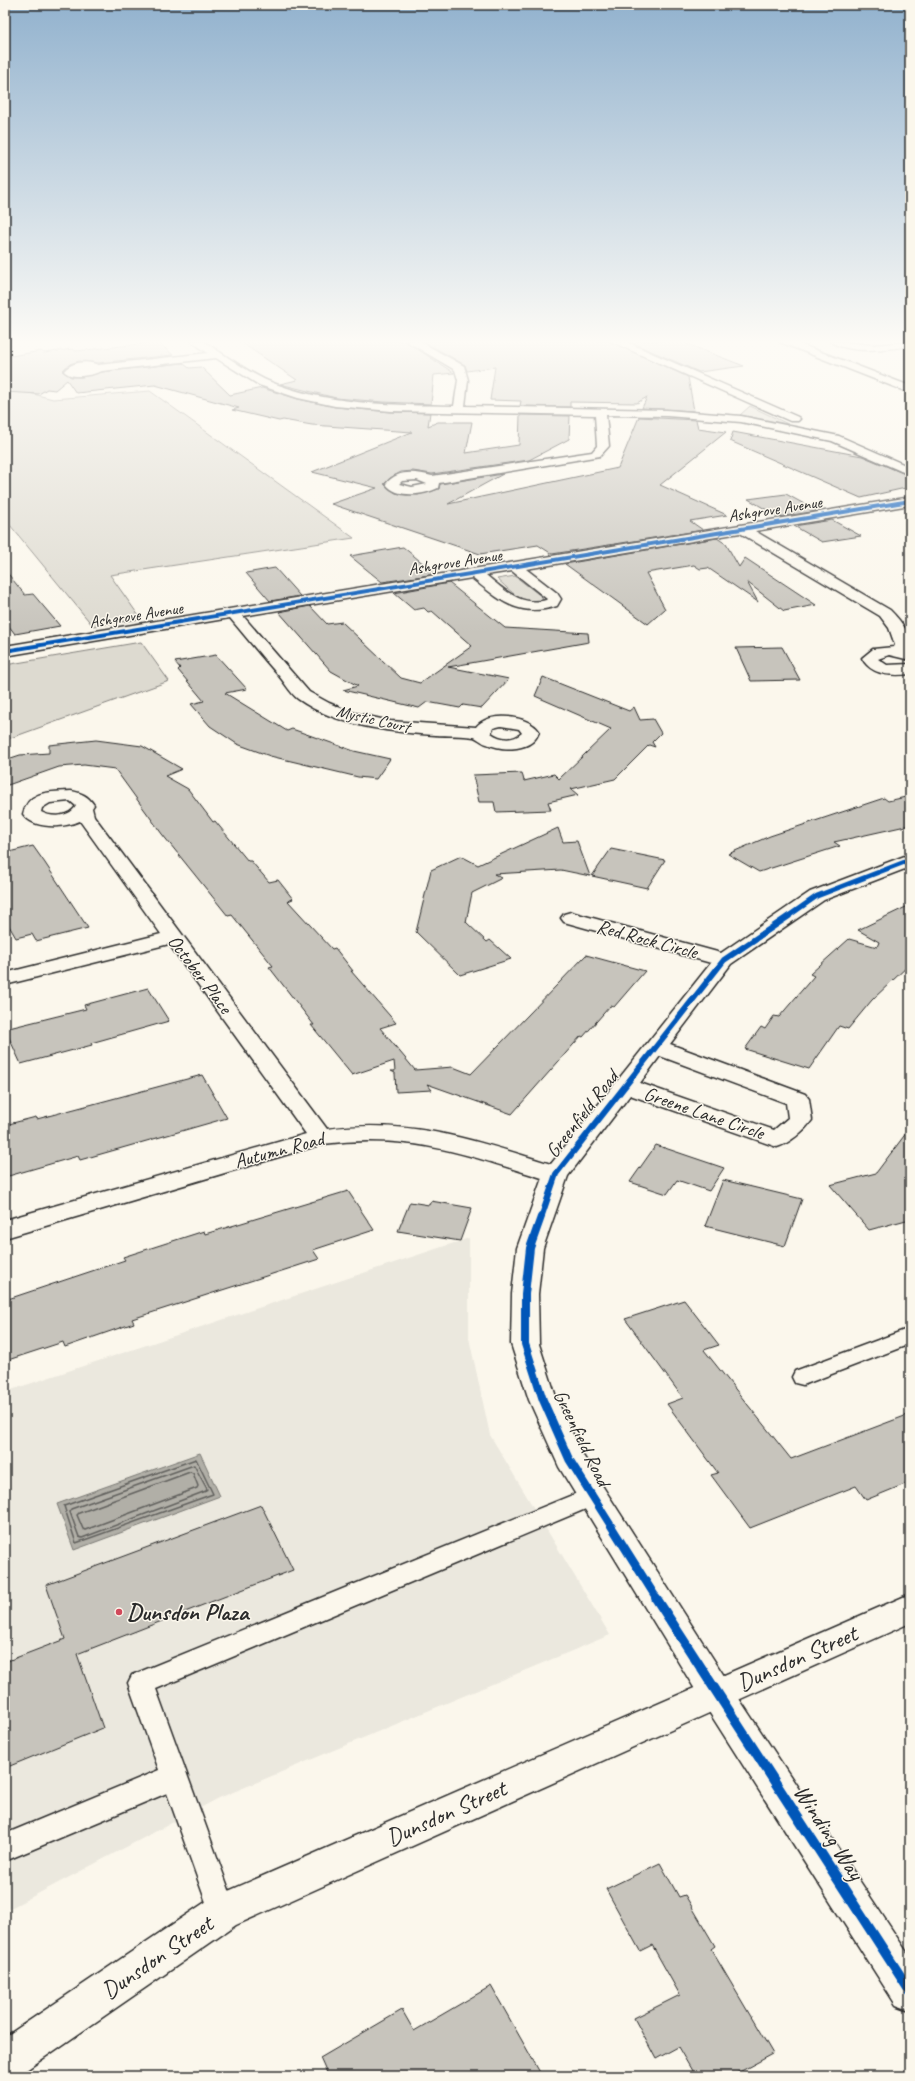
<svg xmlns="http://www.w3.org/2000/svg" width="915" height="2081" viewBox="0 0 915 2081" font-family="Caveat,sans-serif">
<rect width="100%" height="100%" fill="#fbf7ec"/>
<filter id="ink" filterUnits="userSpaceOnUse"><feTurbulence type="fractalNoise" baseFrequency=".025" numOctaves="2"/><feDisplacementMap in="SourceGraphic" scale="8" xChannelSelector="R" yChannelSelector="G"/><feConvolveMatrix kernelMatrix="1 2 1 2 8 2 1 2 1" color-interpolation-filters="sRGB"/></filter>
<g filter="url(#ink)">
<path fill="#ebe8de" d="M 469,1238 L 469,1338 L 490,1435 L 610,1635 L 219,1798 L 5,1911 L 5,1392 Z"/>
<path fill="#dddad0" stroke="#84827e" d="M 5,387 L 53,399 L 150,391 L 354,538 L 110,575 L 141,619 L 93,626 L 5,519 Z
M 750,406 L 788,424 L 740,415 Z
M 515,576 L 542,597 L 543,601 C 527,610 509,589 497,579 Z
M 141,642 L 169,681 L 5,740 L 5,665 Z"/>
<path fill="#b1afa7" stroke="#7b7a75" d="M 200,1453 L 220,1496 L 74,1550 L 57,1504 Z"/>
<g fill="none" stroke-linecap="round" stroke-linejoin="round">
<path stroke="#61605d" stroke-width="1.5" d="M 196,1459 L 213,1494 L 76,1543 L 64,1506 Z
M 194,1465 L 207,1489 L 206,1491 L 82,1538 L 79,1537 L 70,1512 L 71,1509 Z
M 190,1472 L 193,1473 L 198,1486 L 197,1488 L 85,1530 L 83,1529 L 77,1515 L 79,1513 Z"/>
</g>
<path fill="#c7c4bc" stroke="#2b2b2b" d="M 239,341 L 405,341 L 454,373 L 434,375 L 431,404 L 383,402 L 336,398 L 280,384 L 297,380 Z
M 423,341 L 609,341 L 688,377 L 694,411 L 642,408 L 647,397 L 637,403 L 570,402 L 570,407 L 520,406 L 521,401 L 490,400 L 495,367 L 467,371 L 465,365 Z
M 628,341 L 679,341 L 744,366 L 699,372 Z
M 158,342 L 173,355 L 98,363 L 79,361 L 70,364 L 62,371 L 71,377 L 82,377 L 102,372 L 183,363 L 189,368 L 201,367 L 230,395 L 262,388 L 298,399 L 335,407 L 391,412 L 430,413 L 428,426 L 438,422 L 472,422 L 466,453 L 519,445 L 520,415 L 570,416 L 569,439 L 529,460 L 432,474 L 413,471 L 401,472 L 390,478 L 384,484 L 396,493 L 418,495 L 439,489 L 440,484 L 503,474 L 448,504 L 618,468 L 639,417 L 696,420 L 698,428 L 726,432 L 660,485 L 727,515 L 690,521 L 703,530 L 552,554 L 538,545 L 480,554 L 331,504 L 377,488 L 312,472 L 412,432 L 312,425 L 283,420 L 279,421 L 232,410 L 239,408 L 155,385 L 76,393 L 67,380 L 55,390 L 47,389 L 39,394 L 5,392 L 5,357 L 41,351 L 44,353 L 72,349 L 76,351 Z
M 733,432 L 862,456 L 910,476 L 910,487 L 861,498 L 730,441 Z
M 786,494 L 817,511 L 779,517 L 748,499 Z
M 832,520 L 861,536 L 822,542 L 794,526 Z
M 717,538 L 726,544 L 739,567 L 745,558 L 816,605 L 784,611 L 747,582 L 758,602 L 708,568 L 700,569 L 694,565 L 646,573 L 665,609 L 648,624 L 565,564 Z
M 403,547 L 436,574 L 382,582 L 350,556 Z
M 275,568 L 300,596 L 270,601 L 246,573 Z
M 5,570 L 25,595 L 33,594 L 60,626 L 15,634 L 5,621 Z
M 449,583 L 505,628 L 588,633 L 589,642 L 448,667 L 509,679 L 482,708 L 463,705 L 460,708 L 427,702 L 419,708 L 343,690 L 358,686 L 331,671 L 279,612 L 310,606 L 327,624 L 342,622 L 401,678 L 420,683 L 472,646 L 432,611 L 428,612 L 424,608 L 414,610 L 394,593 Z
M 782,647 L 800,680 L 751,681 L 736,648 Z
M 216,655 L 247,689 L 225,693 L 287,731 L 292,729 L 354,751 L 390,759 L 376,779 L 358,777 L 270,756 L 237,744 L 210,726 L 191,704 L 204,701 L 178,670 L 180,668 L 175,662 Z
M 543,677 L 629,711 L 634,707 L 640,720 L 653,719 L 661,733 L 652,742 L 655,747 L 649,745 L 615,779 L 571,789 L 578,795 L 548,802 L 551,810 L 496,812 L 494,802 L 479,802 L 473,775 L 522,773 L 524,781 L 554,774 L 559,779 L 611,729 L 535,696 Z
M 96,740 L 142,746 L 182,769 L 165,776 L 188,789 L 213,822 L 215,821 L 248,861 L 251,861 L 269,882 L 278,880 L 293,899 L 288,901 L 332,949 L 335,948 L 353,971 L 351,971 L 396,1023 L 380,1028 L 415,1070 L 453,1067 L 471,1074 L 586,955 L 645,971 L 614,1007 L 610,1006 L 583,1037 L 581,1036 L 512,1114 L 427,1084 L 432,1090 L 396,1092 L 395,1073 L 391,1071 L 395,1071 L 394,1061 L 352,1075 L 311,1025 L 314,1025 L 269,967 L 273,966 L 232,915 L 228,916 L 162,834 L 115,769 L 84,765 L 59,767 L 5,786 L 5,760 L 20,755 L 49,753 L 49,745 Z
M 910,796 L 910,825 L 834,842 L 840,846 L 759,872 L 728,854 L 770,836 L 884,798 L 888,801 Z
M 558,828 L 563,842 L 577,841 L 590,876 L 561,870 L 494,874 L 502,878 L 472,893 L 466,922 L 487,942 L 490,940 L 511,959 L 460,975 L 416,932 L 431,870 L 461,856 L 478,865 Z
M 33,846 L 45,863 L 88,928 L 36,941 L 32,934 L 16,938 L 5,919 L 5,853 Z
M 611,849 L 665,860 L 647,888 L 592,876 Z
M 910,905 L 910,964 L 872,1000 L 848,1029 L 839,1026 L 809,1069 L 745,1049 L 761,1027 L 765,1029 L 774,1016 L 779,1017 L 814,976 L 810,974 L 849,939 L 877,947 L 879,942 L 858,930 Z
M 148,988 L 169,1021 L 91,1043 L 92,1045 L 21,1064 L 5,1029 L 86,1009 L 84,1005 Z
M 202,1075 L 227,1118 L 80,1160 L 78,1156 L 5,1177 L 5,1125 L 36,1117 L 37,1119 Z
M 910,1128 L 910,1219 L 869,1230 L 830,1185 L 876,1173 Z
M 656,1145 L 724,1168 L 709,1191 L 677,1180 L 667,1194 L 630,1182 Z
M 723,1180 L 802,1199 L 785,1246 L 705,1226 Z
M 348,1191 L 374,1230 L 313,1250 L 319,1259 L 132,1319 L 134,1323 L 65,1347 L 63,1342 L 5,1361 L 5,1300 L 125,1260 L 123,1257 L 204,1231 L 205,1234 Z
M 431,1201 L 472,1208 L 460,1241 L 398,1231 L 410,1202 L 429,1205 Z
M 684,1300 L 719,1345 L 704,1350 L 791,1459 L 910,1414 L 910,1482 L 866,1500 L 856,1486 L 750,1528 L 711,1475 L 718,1473 L 667,1404 L 683,1398 L 625,1319 Z
M 261,1505 L 293,1570 L 77,1654 L 103,1728 L 5,1768 L 5,1662 L 65,1639 L 46,1585 Z
M 660,1863 L 679,1897 L 685,1895 L 715,1946 L 711,1949 L 773,2054 L 732,2076 L 695,2076 L 678,2047 L 656,2059 L 634,2018 L 680,1995 L 652,1945 L 640,1951 L 606,1889 Z
M 491,1986 L 542,2076 L 328,2076 L 320,2058 L 402,2010 L 414,2031 Z"/>
<g fill="none" stroke-linecap="round" stroke-linejoin="round">
<defs>
<path id="service" d="M 786,341 L 806,341 L 788,345 L 784,343 Z
M 830,341 L 872,345 L 910,342 L 910,346 C 888,349 849,355 830,341 Z
M 910,1328 L 910,1344 L 803,1385 L 795,1383 L 792,1377 L 795,1371 Z
M 592,1487 L 600,1489 L 604,1496 L 600,1503 L 156,1689 L 237,1912 L 233,1922 L 223,1926 L 213,1922 L 167,1793 L 5,1861 L 5,1834 L 159,1770 L 128,1683 L 132,1675 Z"/>
<path id="minor" d="M 191,341 L 203,341 C 222,353 249,373 268,381 C 327,405 391,405 454,406 L 458,380 L 455,370 L 406,341 L 419,341 L 464,366 L 468,380 L 465,406 L 667,410 L 741,416 L 839,436 L 910,467 L 910,475 L 832,441 L 741,422 L 667,416 L 606,415 L 609,446 L 600,456 L 439,483 L 438,488 C 424,495 397,499 386,484 C 397,469 416,472 432,476 L 592,452 L 597,446 L 595,415 L 391,411 L 335,406 L 298,398 L 259,385 L 216,358 L 102,371 C 92,375 72,380 64,371 C 71,362 87,360 98,365 L 208,353 ZM 417,480 L 427,484 L 412,487 L 399,484 L 402,481 Z
M 610,341 L 624,341 L 798,417 L 800,419 L 798,421 L 790,421 Z
M 910,497 L 910,505 L 755,531 L 890,610 C 899,619 915,637 908,650 L 910,650 L 910,660 L 889,655 L 878,659 L 887,665 L 910,664 L 910,674 C 893,676 871,676 862,658 L 873,649 L 894,647 L 895,645 L 889,628 L 880,616 L 740,533 L 526,569 L 557,593 L 561,599 L 557,606 C 518,618 501,601 472,578 L 243,616 L 309,692 L 329,703 L 350,712 L 390,721 L 476,727 C 488,711 528,715 539,731 C 534,752 502,751 487,744 C 482,743 478,738 474,737 C 462,735 447,736 435,735 C 390,732 336,726 298,699 C 291,694 285,683 279,676 C 262,657 246,637 230,618 L 5,656 L 5,646 ZM 512,571 L 547,599 L 546,600 C 522,607 504,590 486,575 ZM 501,726 L 519,729 L 522,733 C 513,741 501,740 491,733 L 493,728 Z
M 71,791 C 82,793 88,796 94,805 L 92,808 L 94,816 L 327,1129 C 410,1118 473,1140 551,1164 L 711,963 L 564,922 L 561,918 L 564,914 L 571,912 L 578,914 L 721,953 L 810,892 L 910,854 L 910,867 L 824,900 L 731,964 L 670,1044 L 805,1094 L 809,1099 L 812,1120 C 804,1131 790,1143 777,1147 L 630,1095 L 568,1176 L 543,1248 L 538,1294 L 539,1344 L 557,1400 L 582,1454 L 728,1682 L 910,1957 L 910,2010 L 896,2005 L 704,1704 L 559,1467 L 529,1400 L 511,1344 L 512,1294 L 517,1248 L 542,1178 C 462,1153 409,1133 323,1144 L 5,1238 L 5,1220 L 306,1134 L 169,944 L 5,985 L 5,973 L 161,934 L 80,821 C 64,828 34,830 23,814 C 28,790 51,792 71,791 ZM 70,801 L 76,806 C 70,817 52,818 41,812 L 42,808 L 50,803 ZM 660,1056 L 786,1103 L 788,1118 L 774,1130 L 640,1083 Z"/>
<path id="secondary" d="M 777,341 L 792,341 L 910,386 L 910,393 Z
M 910,1594 L 910,1623 L 236,1925 L 19,2075 L 5,2076 L 5,2037 L 210,1899 Z"/>
</defs>
<use href="#service" stroke="#2b2b2b" stroke-width="3"/>
<use href="#minor" stroke="#2b2b2b" stroke-width="3"/>
<use href="#secondary" stroke="#2b2b2b" stroke-width="3"/>
<use href="#service" fill="#fbf7ec" fill-rule="evenodd"/>
<use href="#minor" fill="#fbf7ec" fill-rule="evenodd"/>
<use href="#secondary" fill="#fbf7ec" fill-rule="evenodd"/>
<defs>
<path id="cycleway-far4" d="M 5,651 L 910,501"/>
<path id="cycleway-far3" d="M 787,917 L 817,896 L 910,860"/>
<path id="cycleway-far2" d="M 541,1218 L 556,1174 L 724,960 L 789,916"/>
<path id="cycleway-far1" d="M 541,1217 L 530,1248 L 525,1294 L 525,1344 L 543,1400 L 569,1459 L 657,1599"/>
<path id="cycleway" d="M 656,1598 L 910,1991"/>
</defs>
<use href="#cycleway-far4" stroke="#fbf7ec" stroke-width="5.5"/>
<use href="#cycleway-far3" stroke="#fbf7ec" stroke-width="7"/>
<use href="#cycleway-far2" stroke="#fbf7ec" stroke-width="8"/>
<use href="#cycleway-far1" stroke="#fbf7ec" stroke-width="10"/>
<use href="#cycleway" stroke="#fbf7ec" stroke-width="12"/>
<use href="#cycleway-far4" stroke="#0057b8" stroke-width="4"/>
<use href="#cycleway-far3" stroke="#0057b8" stroke-width="5"/>
<use href="#cycleway-far2" stroke="#0057b8" stroke-width="6"/>
<use href="#cycleway-far1" stroke="#0057b8" stroke-width="8"/>
<use href="#cycleway" stroke="#0057b8" stroke-width="10"/>
</g>
</g>
<linearGradient id="sky" x2="0" y2="1"><stop stop-color="#92b2ce"/><stop offset="0.54" stop-color="#fdfbf6"/><stop offset="1" stop-color="#fdfbf6" stop-opacity="0"/></linearGradient>
<rect width="915" height="633" fill="url(#sky)"/>
<circle fill="#d1495b" stroke="#fbf7ec" stroke-width="1.5" cx="119" cy="1612" r="4"/>
<g text-anchor="middle" dominant-baseline="central" stroke-width="3" stroke-linejoin="round" paint-order="stroke">
<g font-size="17" fill="#2b2b2b" stroke="#fbf7ec">
<text transform="translate(775 509) rotate(-9)">Ashgrove Avenue</text>
<text transform="translate(455 562) rotate(-9)">Ashgrove Avenue</text>
<text transform="translate(136 615) rotate(-9)">Ashgrove Avenue</text>
<text transform="translate(373 719) rotate(13)">Mystic Court</text>
</g>
<g font-size="20" fill="#2b2b2b" stroke="#fbf7ec">
<text transform="translate(647 939) rotate(15)">Red Rock Circle</text>
<text transform="translate(200 974) rotate(53)">October Place</text>
<text transform="translate(704 1113) rotate(19)">Greene Lane Circle</text>
<text transform="translate(582 1114) rotate(-52)">Greenfield Road</text>
<text transform="translate(279 1150) rotate(-15)">Autumn Road</text>
<text transform="translate(582 1438) rotate(64)">Greenfield Road</text>
</g>
<g font-size="24" font-weight="bold" fill="#2b2b2b" stroke="#fbf7ec" text-anchor="start">
<text x="127" y="1612">Dunsdon Plaza</text>
</g>
<g font-size="24" fill="#2b2b2b" stroke="#fbf7ec">
<text transform="translate(797 1658) rotate(-24)">Dunsdon Street</text>
<text transform="translate(446 1813) rotate(-24)">Dunsdon Street</text>
<text transform="translate(829 1832) rotate(57)">Winding Way</text>
<text transform="translate(157 1957) rotate(-34)">Dunsdon Street</text>
</g>
</g>
<rect width="915" height="2081" fill="none" stroke="#fbf7ec" stroke-width="20"/>
<rect x="10" y="10" width="895" height="2061" fill="none" stroke="#2b2b2b" stroke-width="1.5" filter="url(#ink)"/>
</svg>
